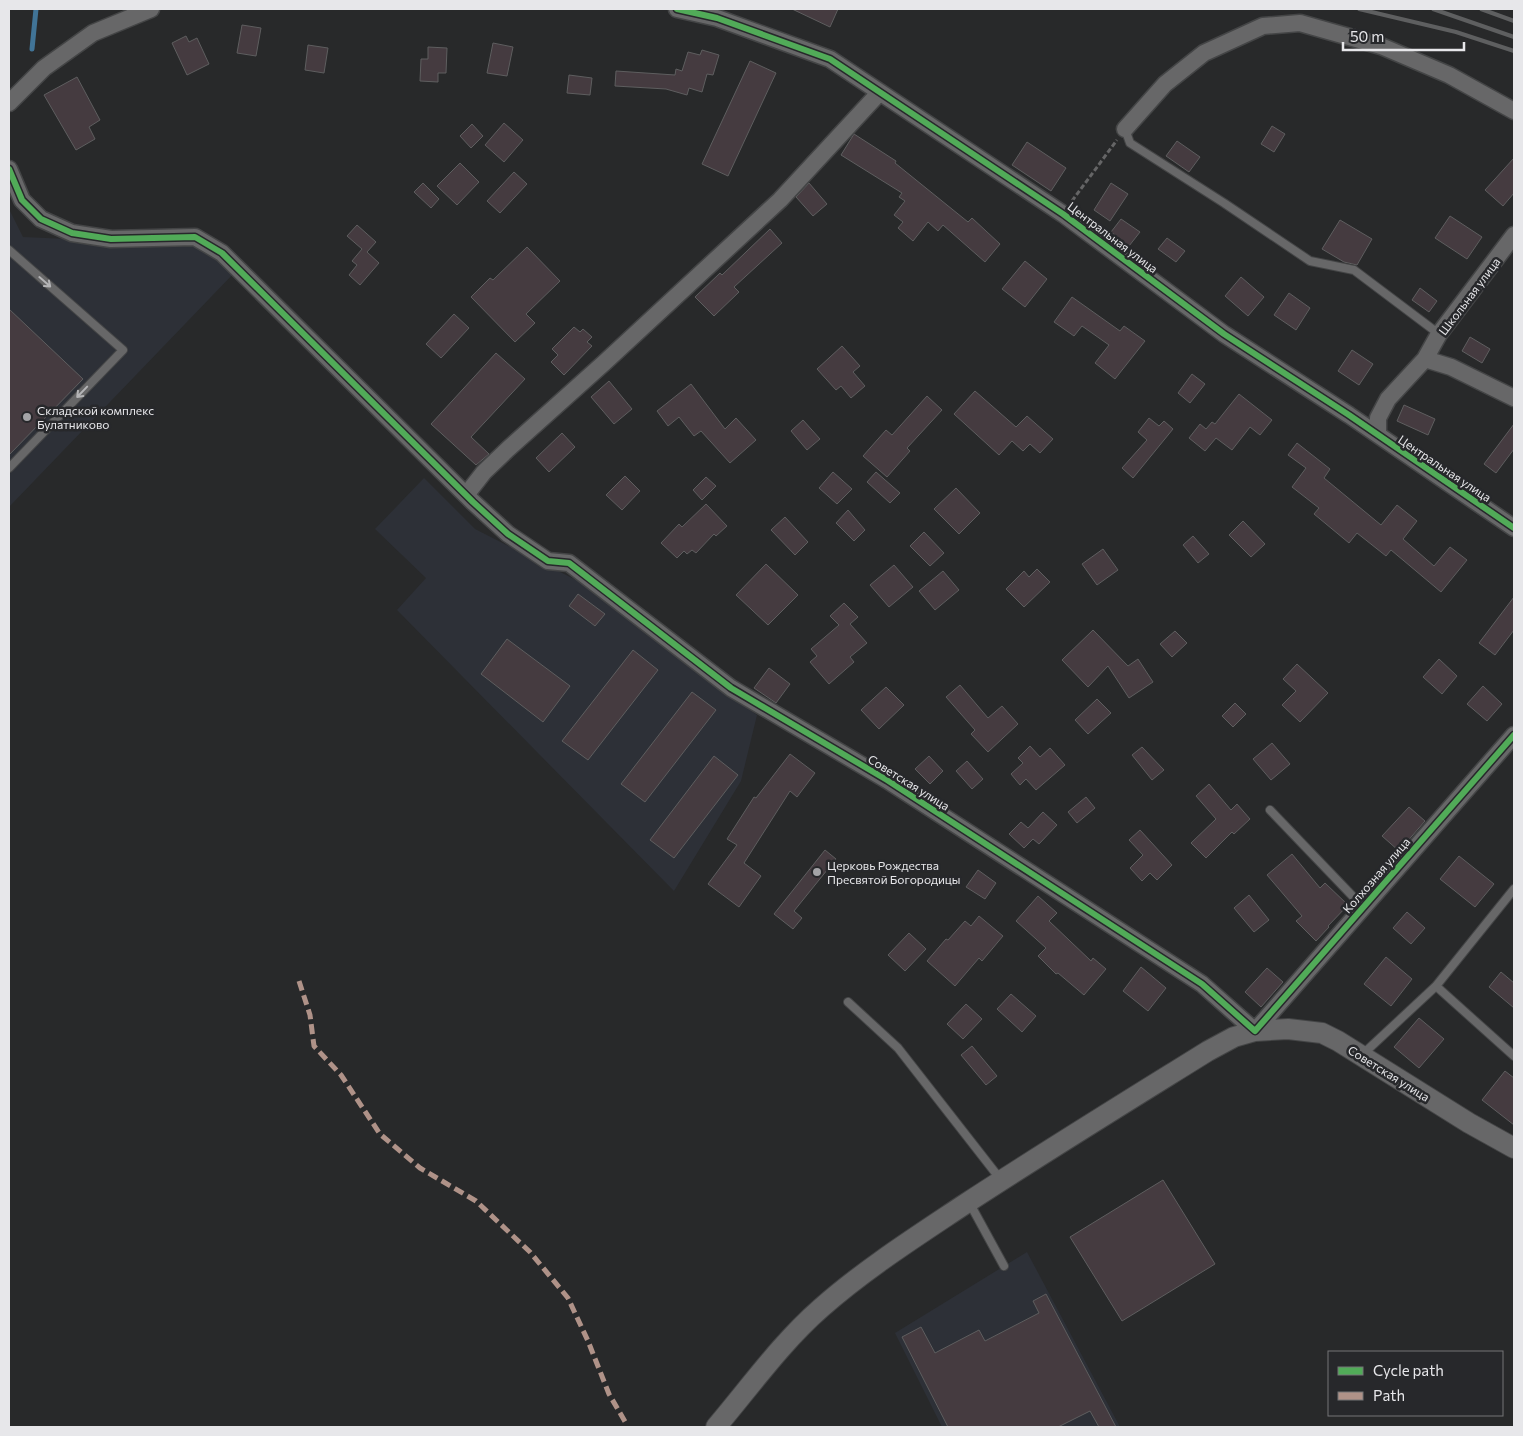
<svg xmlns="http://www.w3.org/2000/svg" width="1523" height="1436" viewBox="0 0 1523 1436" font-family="Commissioner,sans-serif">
<rect width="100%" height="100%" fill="#28292a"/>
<path fill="#2d3037" d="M 9,209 L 23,237 L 204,245 L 235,272 L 9,507 Z
M 424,478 L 475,529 L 580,582 L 757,715 L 741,781 L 674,891 L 397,610 L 426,578 L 375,529 Z
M 1027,1252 L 1120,1427 L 942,1427 L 895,1333 Z"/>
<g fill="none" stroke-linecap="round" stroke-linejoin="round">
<path stroke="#417497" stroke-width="5" d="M 32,49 L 36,9"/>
</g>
<path fill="#453b40" stroke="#5e5e5f" d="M 792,9 L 838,9 L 830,27 Z
M 242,25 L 261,28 L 256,56 L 237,53 Z
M 186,36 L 189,42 L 197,38 L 209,64 L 187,75 L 172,43 Z
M 493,43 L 513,47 L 507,76 L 487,73 Z
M 308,45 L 328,48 L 324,73 L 305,70 Z
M 428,47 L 447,48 L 446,73 L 438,73 L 438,82 L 420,81 L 421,59 L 428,59 Z
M 702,50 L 719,55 L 713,75 L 707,74 L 702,92 L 689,88 L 687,95 L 666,89 L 615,86 L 616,71 L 675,75 L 676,69 L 682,71 L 688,52 L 700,55 Z
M 750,61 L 776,73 L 728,176 L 702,164 Z
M 569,75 L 592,78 L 590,95 L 567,93 Z
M 77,77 L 100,120 L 89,127 L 95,139 L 76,150 L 44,95 Z
M 504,123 L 523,140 L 504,162 L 485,145 Z
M 472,124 L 483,136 L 471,148 L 460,136 Z
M 1272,126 L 1285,134 L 1274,152 L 1261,144 Z
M 854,134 L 896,161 L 895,163 L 968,222 L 972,218 L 1000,244 L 985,262 L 943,225 L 938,231 L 928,222 L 913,241 L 898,228 L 903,222 L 894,215 L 905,201 L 899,197 L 902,193 L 841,155 Z
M 1177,141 L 1200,157 L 1189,172 L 1166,156 Z
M 1027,142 L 1066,168 L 1051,191 L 1012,165 Z
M 1514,158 L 1514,193 L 1503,206 L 1485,190 Z
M 460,163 L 479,182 L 457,205 L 437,186 Z
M 514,172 L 527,184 L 500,213 L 487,201 Z
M 423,183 L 439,199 L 431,208 L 414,192 Z
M 809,183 L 827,204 L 813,216 L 796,197 Z
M 1111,183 L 1128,194 L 1110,221 L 1094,210 Z
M 1450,216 L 1482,237 L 1467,259 L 1435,238 Z
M 1121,219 L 1140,232 L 1129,246 L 1111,232 Z
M 1340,220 L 1372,239 L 1357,265 L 1344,262 L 1322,249 Z
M 357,225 L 376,242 L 367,252 L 379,263 L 360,285 L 349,275 L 357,265 L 352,261 L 362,249 L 347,236 Z
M 770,229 L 782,243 L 734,287 L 739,292 L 714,316 L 695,297 L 720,273 L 722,275 Z
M 1167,238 L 1185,251 L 1176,262 L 1158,249 Z
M 527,247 L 560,281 L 526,314 L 535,323 L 515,342 L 471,297 L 490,278 L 493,280 Z
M 1025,261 L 1047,279 L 1025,307 L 1002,289 Z
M 1241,277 L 1264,297 L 1248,316 L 1225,296 Z
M 1420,288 L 1437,301 L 1429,312 L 1412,300 Z
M 1289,293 L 1310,308 L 1296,330 L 1274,315 Z
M 1072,297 L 1120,331 L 1124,326 L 1145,341 L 1115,379 L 1095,363 L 1109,345 L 1082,326 L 1074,336 L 1054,322 Z
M 9,309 L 83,379 L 9,455 Z
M 454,314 L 469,328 L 441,358 L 426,344 Z
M 574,327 L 580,332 L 583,329 L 592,337 L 587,342 L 592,346 L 564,375 L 551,362 L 558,355 L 552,349 Z
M 1470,337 L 1490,349 L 1482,363 L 1462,351 Z
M 842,346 L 860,366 L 853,372 L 865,386 L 851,398 L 841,386 L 836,390 L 817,369 Z
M 1352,350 L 1373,364 L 1359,385 L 1338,371 Z
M 496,353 L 525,379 L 471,437 L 489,454 L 476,465 L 431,424 Z
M 1192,374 L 1205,384 L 1190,403 L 1178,393 Z
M 609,381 L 632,409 L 614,424 L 591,397 Z
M 691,384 L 725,429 L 736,418 L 756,440 L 730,463 L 701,431 L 694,436 L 679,417 L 668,426 L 657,411 Z
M 975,391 L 1016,427 L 1027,416 L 1053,439 L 1040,453 L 1030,444 L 1023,451 L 1012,441 L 999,455 L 954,414 Z
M 1239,394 L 1272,420 L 1260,435 L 1250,427 L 1232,450 L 1216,438 L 1205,451 L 1189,438 L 1200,424 L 1206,429 L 1212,422 L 1215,424 Z
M 927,396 L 942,410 L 907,448 L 910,451 L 887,477 L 863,456 L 886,430 L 892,435 Z
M 1404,405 L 1435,419 L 1428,435 L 1397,421 Z
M 1149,418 L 1159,426 L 1164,421 L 1173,429 L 1133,478 L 1122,468 L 1147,440 L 1138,432 Z
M 803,420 L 820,439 L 807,450 L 791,431 Z
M 1514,424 L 1514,449 L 1496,473 L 1484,464 Z
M 562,433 L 575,447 L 549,472 L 536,458 Z
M 1297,443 L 1330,469 L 1324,478 L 1381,525 L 1397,505 L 1417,521 L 1403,539 L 1434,566 L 1450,547 L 1467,560 L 1441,592 L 1391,550 L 1386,556 L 1357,533 L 1349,543 L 1314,514 L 1319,508 L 1292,487 L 1306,468 L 1288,455 Z
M 833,472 L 852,489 L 837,504 L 819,488 Z
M 876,472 L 900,493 L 890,503 L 867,482 Z
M 625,476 L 640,491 L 622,510 L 606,495 Z
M 706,477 L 716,486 L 702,500 L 693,490 Z
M 956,488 L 980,513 L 959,534 L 934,509 Z
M 706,504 L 727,526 L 716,536 L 714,534 L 696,553 L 692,550 L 687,554 L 684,551 L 677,558 L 661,543 L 679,524 L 682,527 Z
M 848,510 L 865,530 L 854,541 L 836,523 Z
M 785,517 L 808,542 L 795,555 L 771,530 Z
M 1243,521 L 1265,544 L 1251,557 L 1229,535 Z
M 924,532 L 944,553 L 930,566 L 910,546 Z
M 1193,536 L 1209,554 L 1198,563 L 1183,545 Z
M 1103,549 L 1118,570 L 1097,585 L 1082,564 Z
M 766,564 L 798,595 L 768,625 L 736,595 Z
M 894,565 L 913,587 L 889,607 L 870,585 Z
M 1037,569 L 1050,582 L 1024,607 L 1006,589 L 1024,571 L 1029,577 Z
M 943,571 L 959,590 L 935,610 L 919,591 Z
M 578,594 L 605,614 L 595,626 L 569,606 Z
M 1514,597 L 1514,630 L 1495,655 L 1479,643 Z
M 844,603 L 858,617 L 850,624 L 867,643 L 850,657 L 854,662 L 829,684 L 810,662 L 817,656 L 811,649 L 839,625 L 830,616 Z
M 1093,630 L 1128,666 L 1138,659 L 1153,682 L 1129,698 L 1108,666 L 1088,687 L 1062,660 Z
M 1175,631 L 1187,643 L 1172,657 L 1160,644 Z
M 507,639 L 570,686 L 543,722 L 481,674 Z
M 633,650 L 658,670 L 588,760 L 562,741 Z
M 1439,659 L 1457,676 L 1442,694 L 1423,677 Z
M 1297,664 L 1328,693 L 1300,722 L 1282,705 L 1296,691 L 1283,679 Z
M 769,668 L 790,684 L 776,703 L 754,688 Z
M 960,685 L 988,718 L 1002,706 L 1018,724 L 988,752 L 971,734 L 975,730 L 946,697 Z
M 1483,686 L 1502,704 L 1487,721 L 1467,704 Z
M 886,687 L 904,705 L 879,729 L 861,710 Z
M 692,692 L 716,710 L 645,802 L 621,784 Z
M 1097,699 L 1111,713 L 1088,734 L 1075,720 Z
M 1235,703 L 1246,714 L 1233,727 L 1222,716 Z
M 1272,743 L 1290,764 L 1271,780 L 1253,759 Z
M 1030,746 L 1040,757 L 1050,748 L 1065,765 L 1036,790 L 1026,779 L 1020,785 L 1011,774 L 1023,763 L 1018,758 Z
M 1142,747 L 1164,770 L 1152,780 L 1132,755 Z
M 790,754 L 815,773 L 797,797 L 790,791 L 744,863 L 761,876 L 739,907 L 708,884 L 737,845 L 727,839 L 754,797 L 756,798 Z
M 714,756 L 738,775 L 674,858 L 650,840 Z
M 929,756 L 943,771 L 930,784 L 915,769 Z
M 967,761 L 983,779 L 972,789 L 956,771 Z
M 1209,784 L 1231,810 L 1237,804 L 1250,819 L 1234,834 L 1232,832 L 1206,858 L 1191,843 L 1216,819 L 1196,796 Z
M 1086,797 L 1095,808 L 1077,823 L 1068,812 Z
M 1409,807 L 1425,821 L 1399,851 L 1382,836 Z
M 1043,812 L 1057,825 L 1039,844 L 1033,839 L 1024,848 L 1009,834 L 1021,822 L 1028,828 Z
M 1140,830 L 1172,865 L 1157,880 L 1150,873 L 1142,881 L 1130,868 L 1143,855 L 1129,840 Z
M 825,850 L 836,859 L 794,911 L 802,918 L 793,929 L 774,914 Z
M 1292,854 L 1320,888 L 1325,883 L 1348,905 L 1328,926 L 1329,927 L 1316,941 L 1296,921 L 1302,916 L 1267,875 Z
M 1459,856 L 1494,884 L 1475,907 L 1440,879 Z
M 978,870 L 996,883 L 985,899 L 966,887 Z
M 1249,895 L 1269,920 L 1254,932 L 1234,908 Z
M 1038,896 L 1057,913 L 1049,921 L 1091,961 L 1093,958 L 1106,969 L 1084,995 L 1058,973 L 1056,974 L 1038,956 L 1046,948 L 1016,921 Z
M 1407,912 L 1425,928 L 1411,944 L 1393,928 Z
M 979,916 L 1003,936 L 982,961 L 979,958 L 955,986 L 927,961 L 946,939 L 948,940 L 965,921 L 971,926 Z
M 909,933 L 926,949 L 905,971 L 888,955 Z
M 1386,957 L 1412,979 L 1391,1006 L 1364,984 Z
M 1141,967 L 1166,988 L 1148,1011 L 1123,991 Z
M 1267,968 L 1283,982 L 1261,1007 L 1245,992 Z
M 1501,972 L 1514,983 L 1514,1008 L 1489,987 Z
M 1011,994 L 1036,1016 L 1022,1032 L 997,1009 Z
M 966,1004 L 982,1019 L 963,1039 L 947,1024 Z
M 1419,1018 L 1444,1039 L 1419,1068 L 1394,1047 Z
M 972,1046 L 997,1076 L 986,1085 L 961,1055 Z
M 1505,1071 L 1514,1078 L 1514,1125 L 1482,1100 Z
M 1163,1180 L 1215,1264 L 1122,1321 L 1070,1237 Z
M 1046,1294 L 1116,1427 L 1099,1427 L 1090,1411 L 1058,1427 L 948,1427 L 902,1337 L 921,1327 L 935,1353 L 979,1330 L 985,1341 L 1039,1313 L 1033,1301 Z"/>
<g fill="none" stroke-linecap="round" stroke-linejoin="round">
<defs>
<path id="service" d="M 1125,129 L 1130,143 L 1224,203 L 1310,261 L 1354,270 L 1439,334
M 9,250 L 123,350 L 9,468
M 1270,810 L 1363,907
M 1436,986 L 1514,1056
M 848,1002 L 898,1048 L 1001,1180
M 1363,1054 L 1436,986 L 1514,889
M 969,1202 L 1004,1266"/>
<path id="minor" d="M 677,9 L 717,18 L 830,59 L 1063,214 L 1224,334 L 1349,415 L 1514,528
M 9,103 L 44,68 L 93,33 L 151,9
M 1125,129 L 1165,84 L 1204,53 L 1263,26 L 1300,23 L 1381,46 L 1449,75 L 1514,111
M 9,169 L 22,200 L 41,219 L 72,233 L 111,239 L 195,237 L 222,253 L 473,502 L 508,534 L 548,561 L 569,563 L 731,688 L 887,780 L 1202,984 L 1255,1031 L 1514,735
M 1425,359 L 1451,367 L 1514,398
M 1378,434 L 1378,418 L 1388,399 L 1425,359 L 1439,334 L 1514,235
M 466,495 L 484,472 L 508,449 L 604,363 L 780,200 L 880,92"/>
<path id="tertiary" d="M 716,1427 C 750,1387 781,1343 821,1308 C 864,1270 914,1238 962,1206 C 1043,1153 1126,1102 1208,1051 L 1234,1037 L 1255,1031 L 1288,1029 L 1322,1033 L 1338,1041 L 1469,1123 L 1514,1148"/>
</defs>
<use href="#service" stroke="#444546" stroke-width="10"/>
<use href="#minor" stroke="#444546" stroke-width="19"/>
<use href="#tertiary" stroke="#444546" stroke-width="22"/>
<path stroke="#656566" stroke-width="3" stroke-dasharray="5 2.5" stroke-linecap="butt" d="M 1072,201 L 1117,140"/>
<use href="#service" stroke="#676768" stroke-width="8"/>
<use href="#minor" stroke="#676768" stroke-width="16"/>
<use href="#tertiary" stroke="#676768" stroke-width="20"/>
<path stroke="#5e5f60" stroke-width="4" d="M 1359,9 L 1456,32 L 1514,51
M 1433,9 L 1514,37
M 1481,9 L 1514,21"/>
<path stroke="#af9288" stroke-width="5" stroke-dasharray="10 5" stroke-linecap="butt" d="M 299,981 L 310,1015 L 314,1046 L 341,1075 L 380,1134 L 420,1168 L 476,1201 L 530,1252 L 568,1298 L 588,1341 L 609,1394 L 627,1425"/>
<defs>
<path id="cycleway" d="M 677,9 L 717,18 L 830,59 L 1063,214 L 1224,334 L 1349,415 L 1514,528
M 9,169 L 22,200 L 41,219 L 72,233 L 111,239 L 195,237 L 222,253 L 473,502 L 508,534 L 548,561 L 569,563 L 731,688 L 887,780 L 1202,984 L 1255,1031 L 1514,735"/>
</defs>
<use href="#cycleway" stroke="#27282b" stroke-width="9"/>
<use href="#cycleway" stroke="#51ab58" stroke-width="6"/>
</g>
<defs><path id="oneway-shaft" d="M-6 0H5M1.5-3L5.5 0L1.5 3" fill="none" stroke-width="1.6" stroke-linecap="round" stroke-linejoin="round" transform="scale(1.25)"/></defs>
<g stroke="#b4b4b6">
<use href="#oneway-shaft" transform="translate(45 282) rotate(41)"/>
<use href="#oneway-shaft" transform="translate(82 392) rotate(134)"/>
</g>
<g fill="#a4a4a7" stroke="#27282b" stroke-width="2">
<circle cx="27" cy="417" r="5"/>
<circle cx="817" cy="872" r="5"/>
</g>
<g text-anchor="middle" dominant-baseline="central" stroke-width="5" stroke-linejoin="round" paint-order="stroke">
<g font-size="12" fill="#e7e7ea" stroke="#27282b">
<text transform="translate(1113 237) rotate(37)">Центральная улица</text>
<text transform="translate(1469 296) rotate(-53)">Школьная улица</text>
<text transform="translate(1445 468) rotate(34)">Центральная улица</text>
<text transform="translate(909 782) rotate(32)">Советская улица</text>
<text transform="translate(1376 875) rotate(-49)">Колхозная улица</text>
<text transform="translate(1389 1073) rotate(32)">Советская улица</text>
</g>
<g font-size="12" fill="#e7e7ea" stroke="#27282b" text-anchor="start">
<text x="37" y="410">Складской комплекс<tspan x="37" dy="14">Булатниково</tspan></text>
<text x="827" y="865">Церковь Рождества<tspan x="827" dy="14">Пресвятой Богородицы</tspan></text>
</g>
</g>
<rect width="1523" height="1436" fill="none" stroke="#e7e7ea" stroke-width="20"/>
<rect x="1328" y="1351" width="175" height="65" fill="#27282b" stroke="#747477"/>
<rect x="1338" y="1367" width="25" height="8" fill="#51ab58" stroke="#747477"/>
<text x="1373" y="1376" font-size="15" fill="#e7e7ea">Cycle path</text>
<rect x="1338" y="1392" width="25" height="8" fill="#af9288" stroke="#747477"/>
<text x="1373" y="1401" font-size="15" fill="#e7e7ea">Path</text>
<path d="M1343 42v8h121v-8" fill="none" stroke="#e7e7ea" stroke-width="2.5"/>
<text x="1350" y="42" font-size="15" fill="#e7e7ea" stroke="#27282b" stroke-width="4" paint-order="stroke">50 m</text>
</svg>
